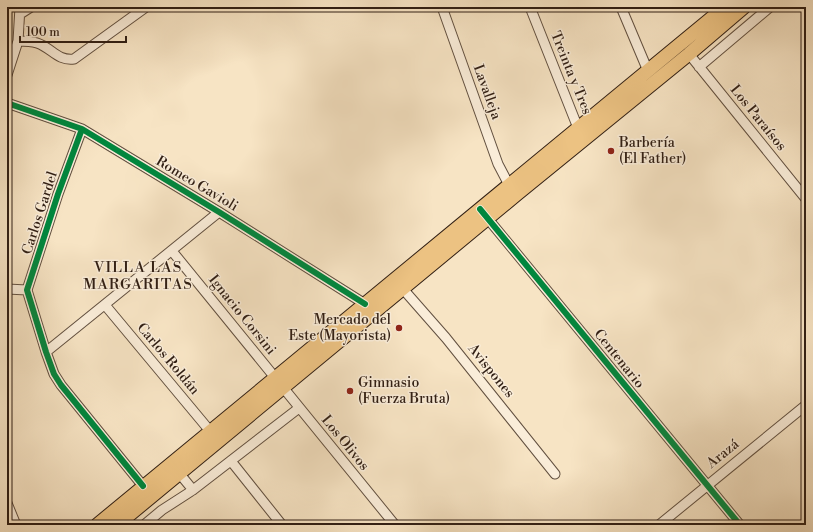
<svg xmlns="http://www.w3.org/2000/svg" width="813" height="532" viewBox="0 0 813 532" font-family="'Libre Bodoni',serif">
<rect width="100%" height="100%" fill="#f7e4c4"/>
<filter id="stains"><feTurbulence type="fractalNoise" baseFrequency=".005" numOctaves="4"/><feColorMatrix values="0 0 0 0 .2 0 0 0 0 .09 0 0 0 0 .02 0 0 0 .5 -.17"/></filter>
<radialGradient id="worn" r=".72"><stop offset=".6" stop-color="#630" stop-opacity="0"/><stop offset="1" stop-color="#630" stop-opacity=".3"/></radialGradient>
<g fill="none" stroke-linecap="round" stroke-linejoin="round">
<defs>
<path id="minor" d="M 442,7 L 498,164 L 509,185
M 530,7 L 578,128
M 621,7 L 648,71
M 20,14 L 31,7
M 18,41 C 25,41 31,41 37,43 C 52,48 57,61 74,59 L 146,7
M 689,54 L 806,199
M 699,67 L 770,7
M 7,75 L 18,41 L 20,7
M 7,103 L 82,129 L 219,212 L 365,304
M 82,129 L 58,194 L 27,290 L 46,352 L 54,374 L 61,385 L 143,486
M 484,214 L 740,525
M 172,251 L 395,525
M 7,289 L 27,290
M 403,289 L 446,338 L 555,474
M 105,305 L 210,431
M 46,352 L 219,212
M 231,461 L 282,525
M 179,473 L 193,490
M 7,503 L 16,525
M 144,525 L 162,510 L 193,490 L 299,408
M 659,525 L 806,405"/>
<path id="highway" d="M 97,525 L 725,7
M 117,525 L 517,194 L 689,54 L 744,7"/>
</defs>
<use href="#minor" stroke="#625040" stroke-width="11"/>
<use href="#highway" stroke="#311f14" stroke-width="15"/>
<use href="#minor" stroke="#faedd9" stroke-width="9"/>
<use href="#highway" stroke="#ecc282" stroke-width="13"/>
<defs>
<path id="cycleway" d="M 7,103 L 82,129 L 219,212 L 365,304
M 82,129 L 58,194 L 27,290 L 46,352 L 54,374 L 61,385 L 143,486
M 480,209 L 740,525"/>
</defs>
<use href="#cycleway" stroke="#faedd9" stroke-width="8"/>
<use href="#cycleway" stroke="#00873e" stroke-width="6"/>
</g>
<g fill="#8f2418" stroke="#faedd9" stroke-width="1.5">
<circle cx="611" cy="151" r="4"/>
<circle cx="399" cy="328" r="4"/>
<circle cx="350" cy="391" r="4"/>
</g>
<g text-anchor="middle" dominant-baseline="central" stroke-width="3" stroke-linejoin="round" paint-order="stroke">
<g font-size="14" fill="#311f14" stroke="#faedd9">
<text transform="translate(571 73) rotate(68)">Treinta y Tres</text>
<text transform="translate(487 92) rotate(70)">Lavalleja</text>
<text transform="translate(758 118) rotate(51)">Los Paraísos</text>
<text transform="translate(197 184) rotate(31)">Romeo Gavioli</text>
<text transform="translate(40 213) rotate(-72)">Carlos Gardel</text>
<text transform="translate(242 315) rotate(51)">Ignacio Corsini</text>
<text transform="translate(168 359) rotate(50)">Carlos Roldán</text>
<text transform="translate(619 359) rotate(51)">Centenario</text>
<text transform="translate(491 371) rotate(51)">Avispones</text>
<text transform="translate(345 443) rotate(51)">Los Olivos</text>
<text transform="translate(723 454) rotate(-39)">Arazá</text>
</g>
<g font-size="14" fill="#311f14" stroke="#faedd9" text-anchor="start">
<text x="619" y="143">Barbería<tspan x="619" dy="16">(El Father)</tspan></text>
<text x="391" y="320" text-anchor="end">Mercado del<tspan x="391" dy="16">Este (Mayorista)</tspan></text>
<text x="358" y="383">Gimnasio<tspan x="358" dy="16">(Fuerza Bruta)</tspan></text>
</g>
<g font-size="15" letter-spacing="1" fill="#311f14" stroke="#faedd9">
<text x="138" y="267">VILLA LAS<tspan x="138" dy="17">MARGARITAS</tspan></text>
</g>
</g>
<rect width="813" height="532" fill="none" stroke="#f7e4c4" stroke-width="24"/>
<rect x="8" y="8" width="797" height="516" fill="none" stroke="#311f14" stroke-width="2"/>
<rect x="12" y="12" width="789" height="508" fill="none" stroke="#311f14"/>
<path d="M20 36v6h106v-6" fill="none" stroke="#311f14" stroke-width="2"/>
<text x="26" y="36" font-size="12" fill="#311f14" stroke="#faedd9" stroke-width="3" paint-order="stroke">100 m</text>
<rect width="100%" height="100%" filter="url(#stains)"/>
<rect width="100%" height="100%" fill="url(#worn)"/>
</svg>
